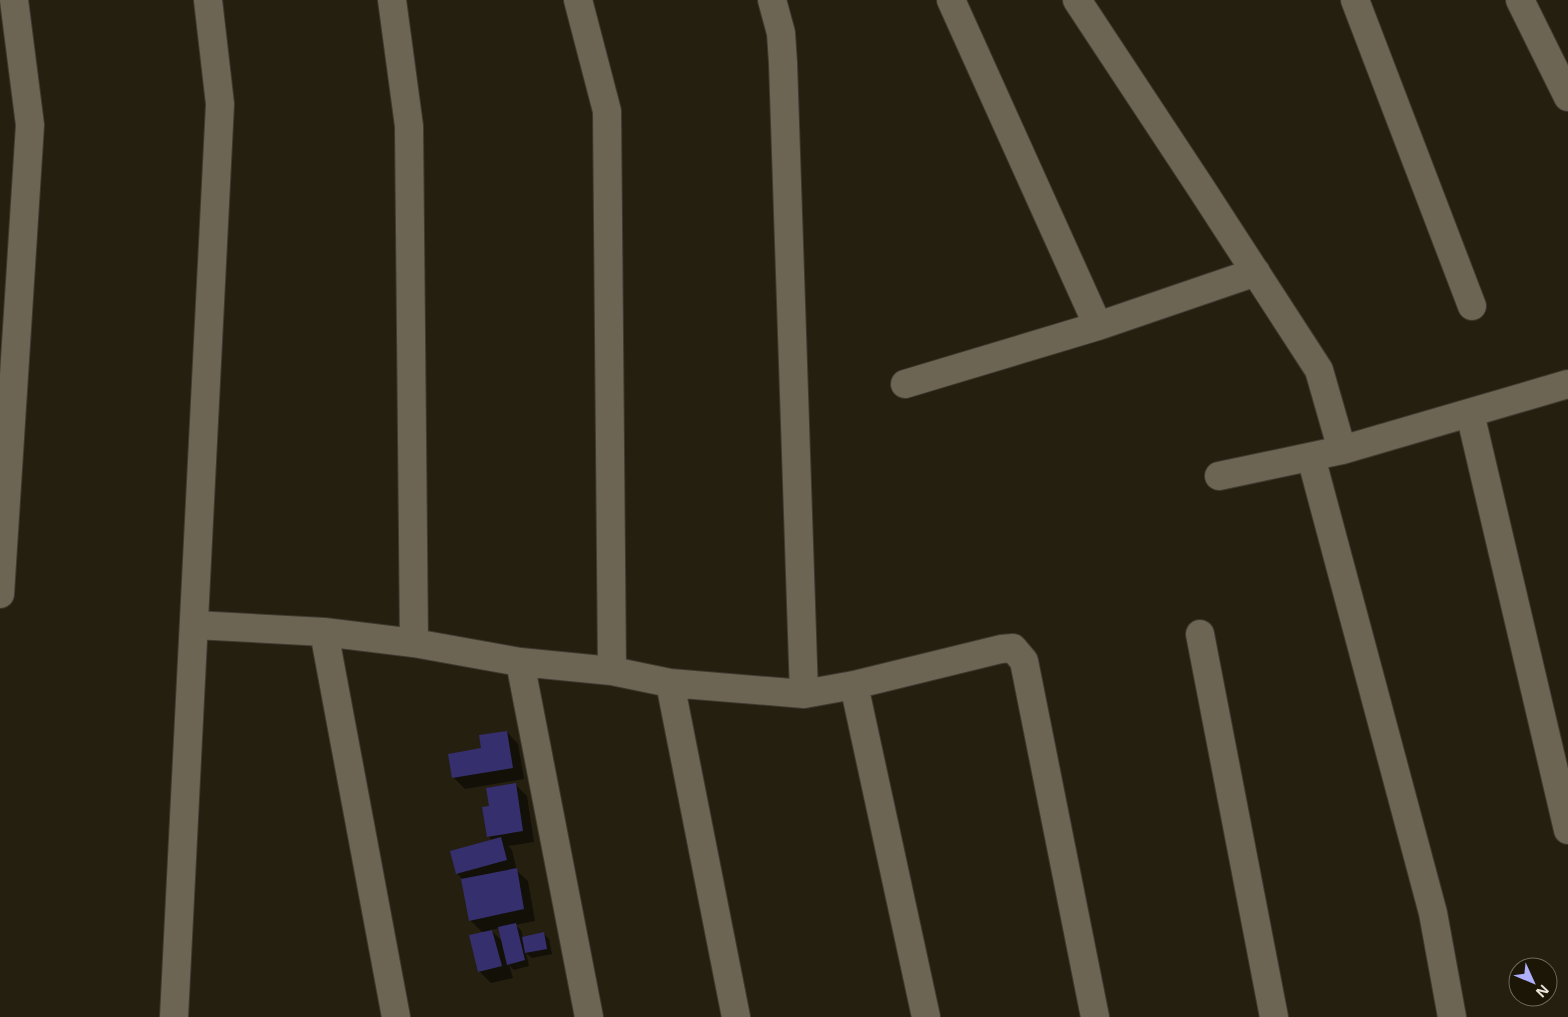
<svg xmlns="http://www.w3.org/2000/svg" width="1568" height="1017" viewBox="0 0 1568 1017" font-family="'Open Sans',sans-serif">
<rect width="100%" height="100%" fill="#251f10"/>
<path fill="#0007" fill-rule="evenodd" d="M 507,732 L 518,744 L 524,779 L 465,789 L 453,777 L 482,749 Z
M 515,784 L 527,796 L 534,842 L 508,846 L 512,850 L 517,871 L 528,881 L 535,921 L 515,925 L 521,930 L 523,938 L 544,934 L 549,939 L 552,954 L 532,958 L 526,953 L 529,966 L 514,970 L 509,965 L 513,978 L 491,983 L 479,971 L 483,933 L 470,920 L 463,880 L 457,873 L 493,841 L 488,836 L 490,807 ZM 500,928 L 503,942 L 491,930 Z"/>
<path fill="#352f6e" d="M 507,731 L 513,768 L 452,778 L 448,754 L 481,748 L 479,735 Z
M 516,783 L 523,831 L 487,837 L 482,807 L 489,806 L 486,788 Z
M 501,837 L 507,860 L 456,874 L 450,851 Z
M 517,868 L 524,909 L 469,921 L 461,879 Z
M 516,923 L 525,960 L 507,965 L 498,927 Z
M 492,930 L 502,966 L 478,972 L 469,935 Z
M 544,932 L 547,949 L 525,953 L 522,937 Z"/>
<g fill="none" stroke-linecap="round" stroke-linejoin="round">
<defs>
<path id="minor" d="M 392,0 L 409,126 L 414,643
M 578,0 L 607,111 L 612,671
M 772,0 L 781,33 L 783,63 L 804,694
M 951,0 L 1098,326
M 1077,0 L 1201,188 L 1319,370 L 1342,450
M 1355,0 L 1472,306
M 1520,0 L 1568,97
M 905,384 L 1098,326 L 1256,272
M 1470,413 L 1568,830
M 1311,457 L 1433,913 L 1452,1017
M 1219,476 L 1342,450 L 1568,384
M 0,594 L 30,125 L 14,0
M 195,625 L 324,632 L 414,643 L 520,662 L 612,671 L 670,683 L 804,694 L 854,685 L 1001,649 L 1013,648 L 1024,661 L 1095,1017
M 324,632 L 396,1017
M 1200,634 L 1274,1017
M 520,662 L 589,1017
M 670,683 L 736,1017
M 854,685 L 926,1017
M 174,1017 L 220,104 L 208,0"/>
</defs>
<use href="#minor" stroke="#3f3930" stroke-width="30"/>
<use href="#minor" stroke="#6c6553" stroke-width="28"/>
</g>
<g transform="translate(1533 982) rotate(134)"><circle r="24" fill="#1c1607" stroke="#6e695b"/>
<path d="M0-4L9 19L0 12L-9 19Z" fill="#aeaefa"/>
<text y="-8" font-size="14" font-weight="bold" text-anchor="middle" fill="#e9e5da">N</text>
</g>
</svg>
